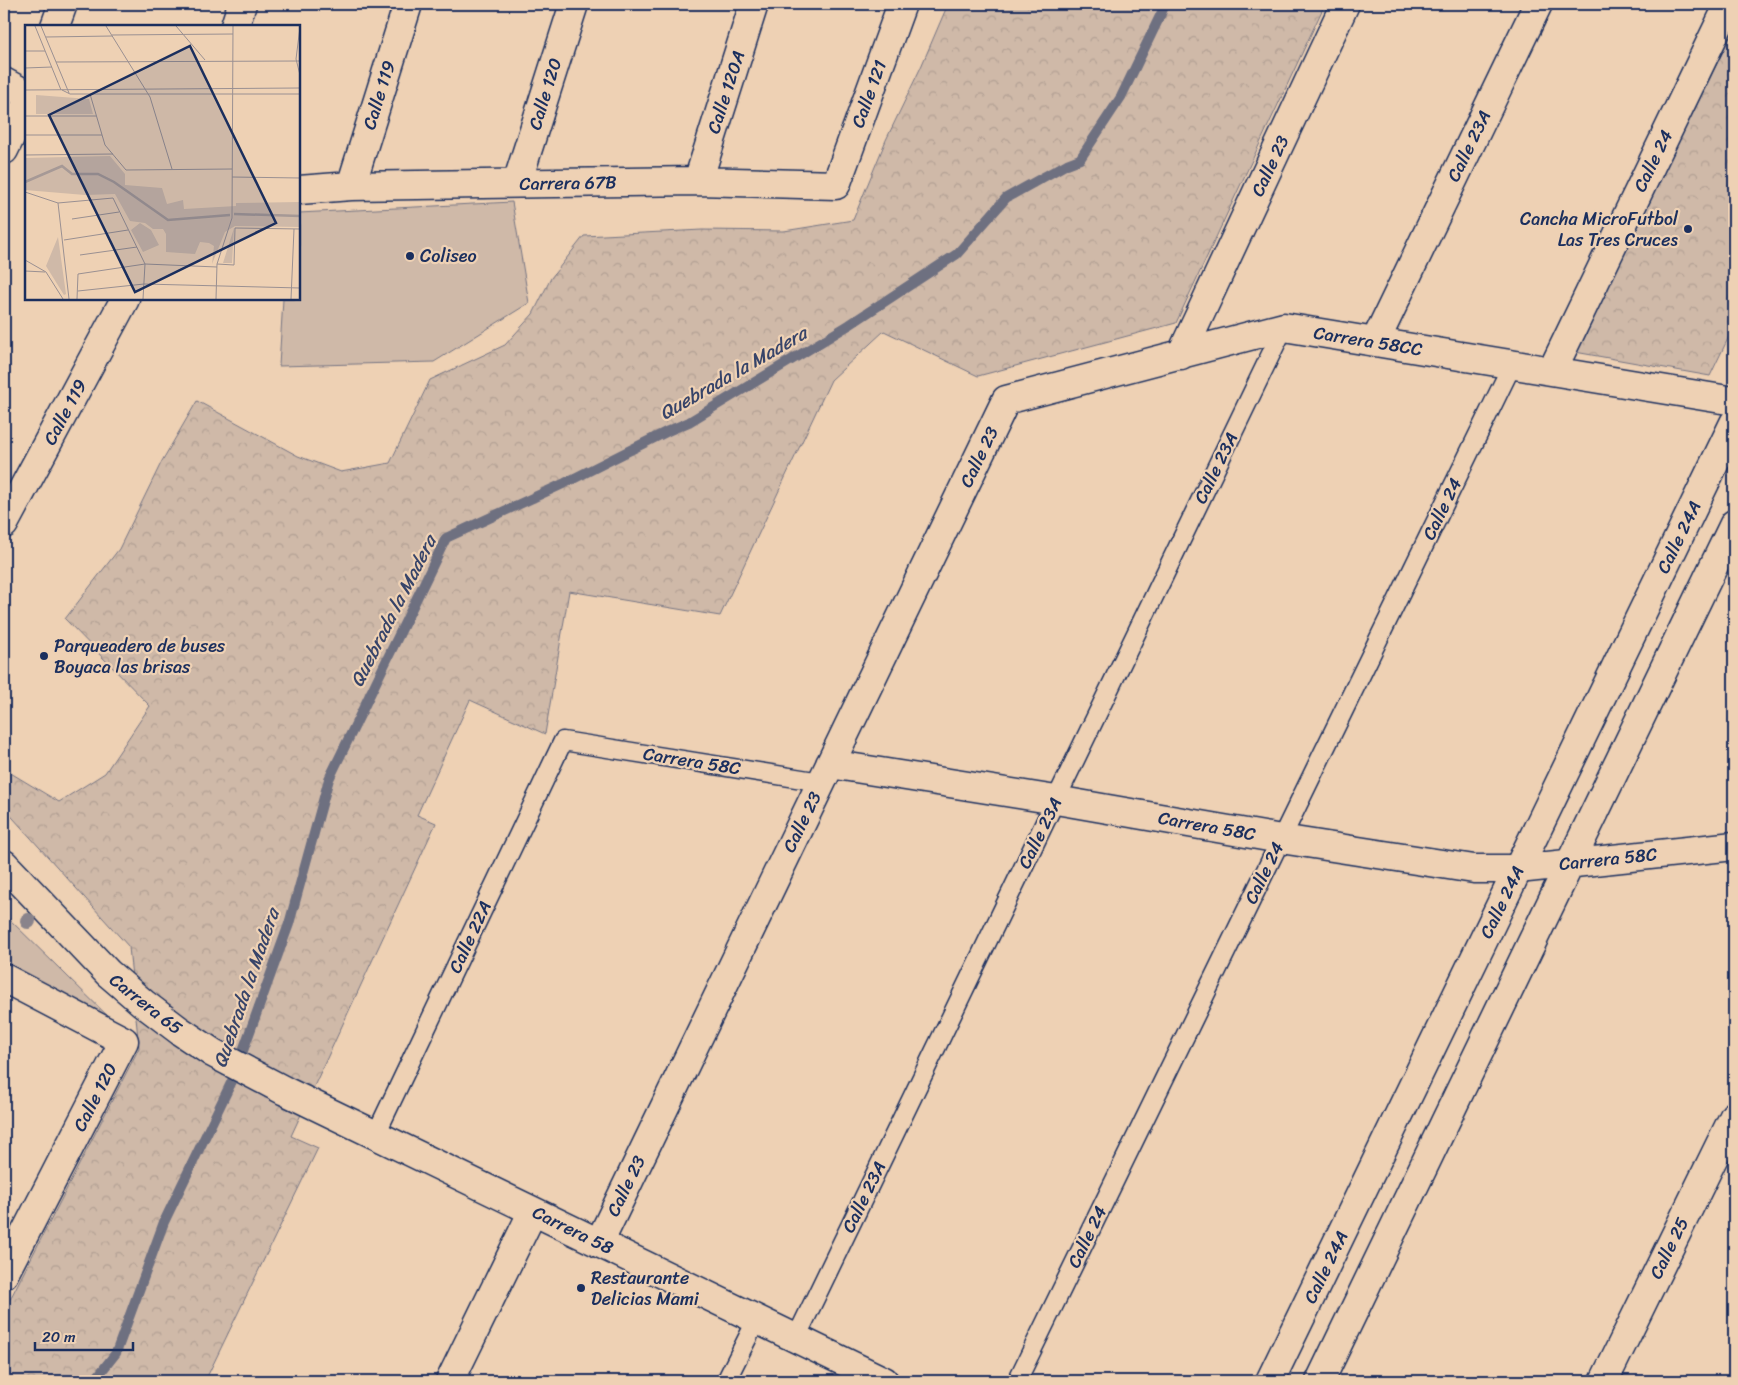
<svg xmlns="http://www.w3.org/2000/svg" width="1738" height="1385" viewBox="0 0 1738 1385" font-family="Sriracha,sans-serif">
<defs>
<pattern id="forest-crowns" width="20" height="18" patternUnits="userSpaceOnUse" patternTransform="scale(1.25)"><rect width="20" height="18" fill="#cfb9a8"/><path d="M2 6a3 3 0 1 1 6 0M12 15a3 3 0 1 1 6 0" fill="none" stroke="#b19f93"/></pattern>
</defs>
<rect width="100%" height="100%" fill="#eed1b4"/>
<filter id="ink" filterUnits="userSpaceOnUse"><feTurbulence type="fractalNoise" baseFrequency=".02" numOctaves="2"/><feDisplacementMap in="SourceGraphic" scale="10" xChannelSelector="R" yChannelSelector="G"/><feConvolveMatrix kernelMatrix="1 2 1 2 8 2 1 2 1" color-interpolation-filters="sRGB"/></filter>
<g filter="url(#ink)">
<path fill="#cfb9a8" stroke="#757483" d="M 512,202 L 529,303 L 434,362 L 279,366 L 283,299 L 299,299 L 299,213 Z
M 4,914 L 122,1030 L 4,962 Z"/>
<path fill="url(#forest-crowns)" stroke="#757483" d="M 948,4 L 1325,4 L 1176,323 L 978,376 L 884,331 L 831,380 L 720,616 L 569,591 L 545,734 L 470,700 L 417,815 L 436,823 L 291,1136 L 318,1148 L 205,1381 L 4,1381 L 4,1311 L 139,1048 L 129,947 L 4,808 L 4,769 L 59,802 L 105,773 L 150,706 L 65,619 L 119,549 L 162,461 L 197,401 L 298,456 L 341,472 L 390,463 L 430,380 L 505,345 L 533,314 L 551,278 L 584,236 L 702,230 L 784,231 L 853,220 L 886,140 L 921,67 Z
M 1734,29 L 1734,326 L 1710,376 L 1575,352 Z"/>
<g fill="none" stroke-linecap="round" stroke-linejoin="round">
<path stroke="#6e6f80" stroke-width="10" d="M 94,1381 L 116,1353 L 164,1222 L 232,1081 L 289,924 L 329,779 L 446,538 L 565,483 L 668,431 L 689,422 L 849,325 L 957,254 L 1006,198 L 1067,164 L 1080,159 L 1121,97 L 1161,14 L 1165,4"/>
<defs>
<path id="service" d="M 376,1134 L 563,741 L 821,782
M 796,1338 L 1284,327
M 726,1381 L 757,1319
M 1017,1381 L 1512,365"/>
<path id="minor" d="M 55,26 L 63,4
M 235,26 L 242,4
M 4,82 L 26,94
M 4,150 L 26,105
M 698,181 L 754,4
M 517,183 L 574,4
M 351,186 L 408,4
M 299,190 L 351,186 L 698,181 L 836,185 L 902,4
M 1375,342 L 1538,4
M 1181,355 L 1345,4
M 1552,371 L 1729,4
M 4,524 L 125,299
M 830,764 L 1056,800 L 1281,839 L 1474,869 L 1518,869 L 1734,846
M 4,978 L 124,1041 L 4,1274
M 599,1243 L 1006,400 L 1284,327 L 1734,401
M 1604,1381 L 1734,1116"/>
<path id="secondary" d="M 4,864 L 108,973 L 143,1003 L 180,1031 L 213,1053 L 285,1091 L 884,1381
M 450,1381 L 533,1211
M 1270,1381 L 1734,423
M 1320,1381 L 1734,524"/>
</defs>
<use href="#service" stroke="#1b2f5e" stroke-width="21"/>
<use href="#minor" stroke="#1b2f5e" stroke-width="31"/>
<use href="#secondary" stroke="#1b2f5e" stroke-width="31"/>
<use href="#service" stroke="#eed1b4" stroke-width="18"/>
<use href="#minor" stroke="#eed1b4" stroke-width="28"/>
<use href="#secondary" stroke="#eed1b4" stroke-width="28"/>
</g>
<circle fill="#89838b" cx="28" cy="921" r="8"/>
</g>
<g fill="#1b2f5e" stroke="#eed1b4" stroke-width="2">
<circle cx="1688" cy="229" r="5"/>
<circle cx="410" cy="256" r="5"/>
<circle cx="44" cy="656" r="5"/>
<circle cx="581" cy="1288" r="5"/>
</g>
<g text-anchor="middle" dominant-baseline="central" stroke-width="4.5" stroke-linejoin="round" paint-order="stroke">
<g font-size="18" fill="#1b2f5e" stroke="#eed1b4">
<text transform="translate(726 92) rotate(-72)">Calle 120A</text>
<text transform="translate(545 94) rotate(-73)">Calle 120</text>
<text transform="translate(869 94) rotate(-70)">Calle 121</text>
<text transform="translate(379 95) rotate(-73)">Calle 119</text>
<text transform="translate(1469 146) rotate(-64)">Calle 23A</text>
<text transform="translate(1653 161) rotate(-64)">Calle 24</text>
<text transform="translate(1270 166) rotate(-65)">Calle 23</text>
<text transform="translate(568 183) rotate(-1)">Carrera 67B</text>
<text transform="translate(1368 341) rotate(9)">Carrera 58CC</text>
<text transform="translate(65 412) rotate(-62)">Calle 119</text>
<text transform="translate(979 457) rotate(-64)">Calle 23</text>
<text transform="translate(1216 468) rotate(-64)">Calle 23A</text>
<text transform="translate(1442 509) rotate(-64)">Calle 24</text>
<text transform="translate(1679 537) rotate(-64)">Calle 24A</text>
<text transform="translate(692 761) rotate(9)">Carrera 58C</text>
<text transform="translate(802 822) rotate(-64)">Calle 23</text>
<text transform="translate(1207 826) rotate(10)">Carrera 58C</text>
<text transform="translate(1040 833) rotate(-64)">Calle 23A</text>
<text transform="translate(1608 859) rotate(-6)">Carrera 58C</text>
<text transform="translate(1264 873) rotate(-64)">Calle 24</text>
<text transform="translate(1502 902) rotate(-64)">Calle 24A</text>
<text transform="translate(470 937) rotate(-65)">Calle 22A</text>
<text transform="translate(146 1004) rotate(38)">Carrera 65</text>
<text transform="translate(95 1097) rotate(-63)">Calle 120</text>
<text transform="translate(626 1186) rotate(-64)">Calle 23</text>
<text transform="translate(864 1197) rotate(-64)">Calle 23A</text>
<text transform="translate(573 1230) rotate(26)">Carrera 58</text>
<text transform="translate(1087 1237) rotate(-64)">Calle 24</text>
<text transform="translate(1669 1248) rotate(-64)">Calle 25</text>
<text transform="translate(1326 1267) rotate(-64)">Calle 24A</text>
</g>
<g font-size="18" fill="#1b2f5e" stroke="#eed1b4" text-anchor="start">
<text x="1678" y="219" text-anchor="end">Cancha MicroFutbol<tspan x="1678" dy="21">Las Tres Cruces</tspan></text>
<text x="420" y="256">Coliseo</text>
<text x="54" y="646">Parqueadero de buses<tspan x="54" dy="21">Boyaca las brisas</tspan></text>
<text x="591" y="1278">Restaurante<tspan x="591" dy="21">Delicias Mami</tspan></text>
</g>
<g font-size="19" font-style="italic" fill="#374469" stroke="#eed1b4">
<text transform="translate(733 373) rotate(-30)">Quebrada la Madera</text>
<text transform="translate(393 611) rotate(-63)">Quebrada la Madera</text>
<text transform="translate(246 988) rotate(-71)">Quebrada la Madera</text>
</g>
</g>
<g transform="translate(25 25)">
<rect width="275" height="275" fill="#eed1b4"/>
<path d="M 115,198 L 126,205 L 134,220 L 118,227 L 106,205 ZM 209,203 L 207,238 L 198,238 Z" fill="#cfb9a8"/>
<path d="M 11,70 L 64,74 L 68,89 L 11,89 ZM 85,131 L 100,149 L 100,160 L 137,163 L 142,179 L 158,175 L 159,184 L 211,181 L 211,178 L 275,177 L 275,202 L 210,201 L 200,207 L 187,239 L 189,221 L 184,218 L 175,217 L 170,229 L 141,227 L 141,209 L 138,204 L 128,204 L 120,198 L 105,196 L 90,169 L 60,170 L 0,165 L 0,133 ZM 33,212 L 41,269 L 39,270 L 21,241 Z" fill="#cfb9a8"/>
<path fill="none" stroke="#a69996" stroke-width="2.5" d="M 0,157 L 37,141 L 47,149 L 73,149 L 89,157 L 143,195 L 205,190M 209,189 L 275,191"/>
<path fill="none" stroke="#9a9092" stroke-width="1" d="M 10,1 L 36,65M 16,1 L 44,68M 81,1 L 125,72 L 147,144M 151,1 L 180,35M 275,2 L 271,34 L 275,50M 87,10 L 208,9M 21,12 L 87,11M 0,26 L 20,26M 31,37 L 275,36M 0,43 L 27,42M 0,65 L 275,63M 37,65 L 45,69 L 275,69M 65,69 L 80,120 L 101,145 L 207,144M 0,91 L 71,91M 0,110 L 77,110M 0,130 L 88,129M 207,152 L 275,153M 0,167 L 33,178 L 88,173 L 120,239 L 118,274M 33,178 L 44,274M 47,194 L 94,187M 39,215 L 103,205M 55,230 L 112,222M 0,235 L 21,247 L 38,274M 192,239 L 209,240 L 210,203 L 275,204M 0,246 L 20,247M 53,266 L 119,259 L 275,263M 52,274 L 53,249 L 120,239 L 192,242M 191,274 L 192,239 L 207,193 L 208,1M 266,274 L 269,204"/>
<path fill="#1b2f5e" fill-opacity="0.15" stroke="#1b2f5e" stroke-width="2.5" d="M 165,21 L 251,198 L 110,267 L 24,90 Z"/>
<rect width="275" height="275" fill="none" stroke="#1b2f5e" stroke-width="2.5"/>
</g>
<rect width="1738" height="1385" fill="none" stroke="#eed1b4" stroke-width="20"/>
<rect x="10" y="10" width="1718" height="1365" fill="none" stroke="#1b2f5e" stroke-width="2" filter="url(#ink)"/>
<path d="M35 1342v8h98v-8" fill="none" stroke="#1b2f5e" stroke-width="2.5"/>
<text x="42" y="1342" font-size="15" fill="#1b2f5e" stroke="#eed1b4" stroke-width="4" paint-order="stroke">20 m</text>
</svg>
